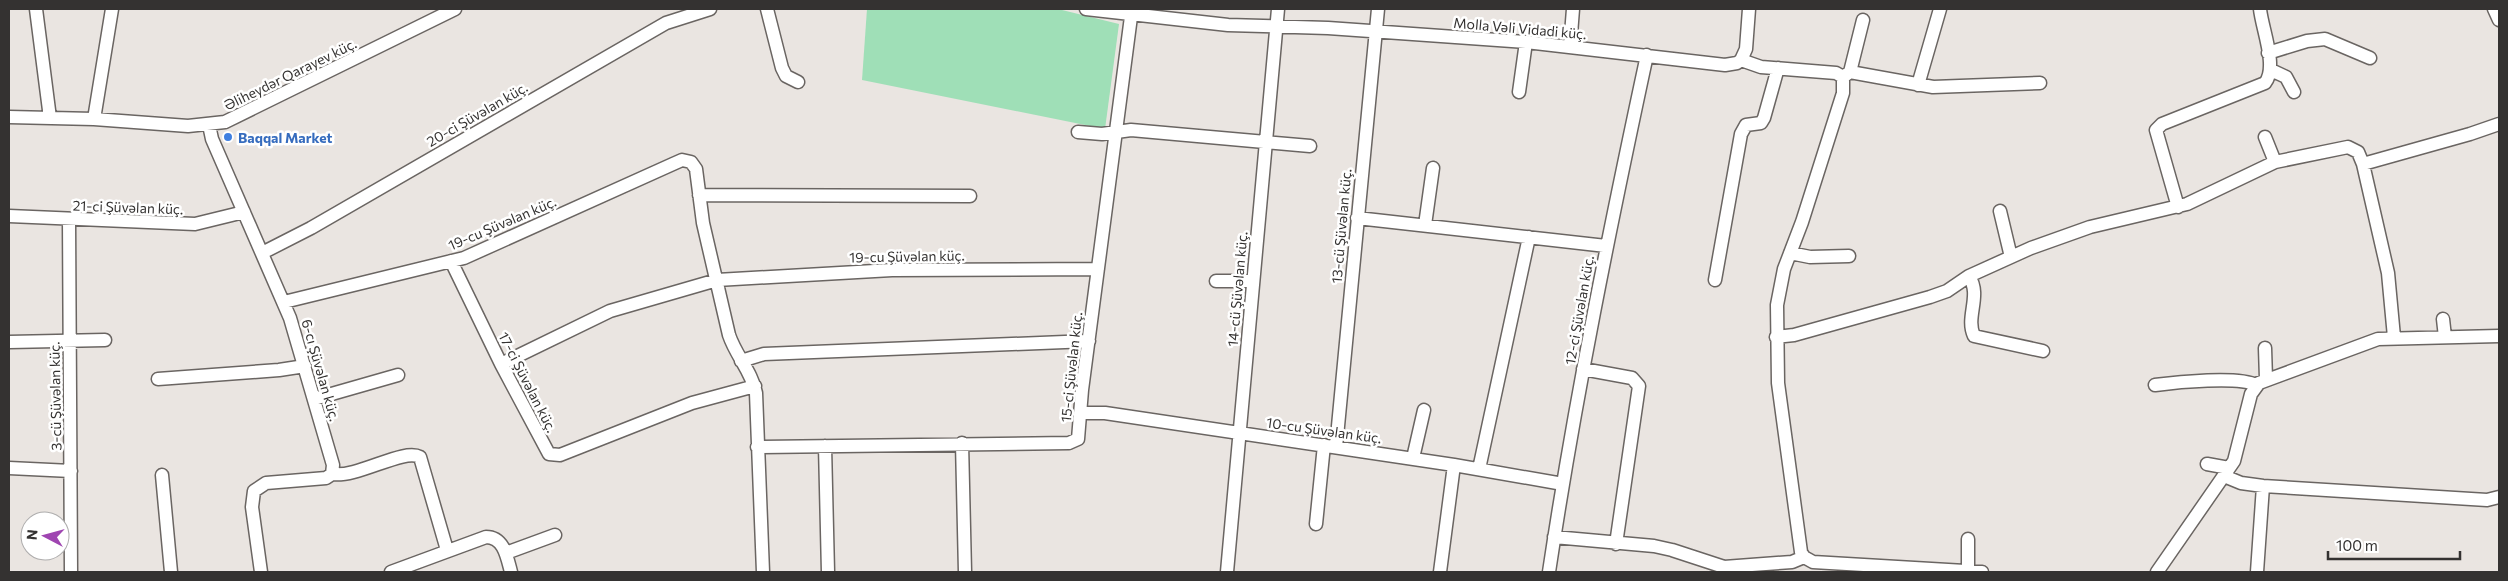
<svg xmlns="http://www.w3.org/2000/svg" width="2508" height="581" viewBox="0 0 2508 581" font-family="Commissioner,sans-serif">
<rect width="100%" height="100%" fill="#eae5e1"/>
<path fill="#9fdfb7" d="M 867,9 L 1058,9 L 1119,24 L 1105,129 L 862,80 Z"/>
<g fill="none" stroke-linecap="round" stroke-linejoin="round">
<defs>
<path id="minor" d="M 36,9 L 50,118
M 767,9 L 782,68 L 786,76 L 798,82
M 1086,9 L 1228,25 L 1328,28 L 1526,42 L 1725,65 L 1737,63 L 1741,60
M 2494,9 L 2499,20
M 1570,47 L 1573,9
M 2268,53 L 2307,41 L 2325,39 L 2370,58
M 1741,60 L 1761,67 L 1836,73 L 1843,77 L 1843,93 L 1802,222 L 1784,269 L 1777,305 L 1778,383 L 1801,552 L 1804,557 L 1813,562 L 1982,572
M 1741,60 L 1746,49 L 1749,9
M 2271,70 L 2286,77 L 2294,92
M 1850,72 L 1863,20
M 1843,77 L 1850,72 L 1933,87 L 2040,83
M 1918,85 L 1940,9
M 1519,92 L 1526,42
M 9,117 L 94,119 L 188,126 L 225,122 L 455,9
M 94,119 L 112,9
M 209,125 L 212,139 L 290,318 L 333,465 L 332,474 L 326,478 L 266,483 L 254,491 L 252,507 L 261,572
M 1078,132 L 1102,134 L 1131,130 L 1310,146
M 2265,137 L 2275,162
M 2363,164 L 2470,134 L 2499,124
M 699,195 L 970,196
M 2178,207 L 2156,130 L 2162,124 L 2265,83 C 2278,67 2262,29 2260,9
M 2000,211 L 2011,257
M 9,216 L 195,224 L 244,212
M 1357,218 L 1606,246
M 69,220 L 71,572
M 1425,225 L 1433,168
M 262,253 L 311,228 L 666,23 L 710,9
M 1790,253 L 1810,257 L 1849,256
M 451,261 L 501,364 L 549,454 L 560,455 L 692,403 L 755,386
M 1969,276 C 1982,296 1965,317 1974,336 L 2043,351
M 1715,280 L 1741,134 L 1746,125 L 1761,123 L 1764,118 L 1778,68
M 1216,281 L 1253,281
M 284,302 L 464,258 L 673,164 L 682,160 L 691,162 L 696,169 L 703,223 L 729,335 C 736,356 752,372 756,393 L 763,572
M 2443,319 L 2445,337
M 1776,337 L 1794,335 L 1930,297 L 1947,291 L 1969,276 L 2031,248 L 2090,227 L 2187,204 L 2275,162 L 2348,147 L 2358,152 L 2363,164 L 2388,273 L 2394,337
M 9,342 L 105,340
M 2265,348 L 2266,379
M 741,361 L 764,354 L 1089,341
M 501,364 L 610,311 L 717,280 L 892,270 L 1098,269
M 1583,369 L 1632,378 L 1639,386 L 1616,544
M 158,379 L 279,370 L 305,366
M 2155,385 C 2177,382 2239,376 2256,385
M 314,399 L 398,375
M 1080,413 L 1105,413 L 1454,465 L 1563,484
M 962,443 L 965,572
M 825,446 L 828,572
M 757,447 L 1069,443 L 1078,439 L 1082,390 L 1132,9
M 1336,447 L 1378,9
M 1413,458 L 1424,410
M 2207,464 L 2229,468
M 9,468 L 71,471
M 1479,469 L 1529,237
M 332,474 C 358,478 403,448 420,457 L 447,550
M 162,475 L 171,572
M 2224,476 L 2241,483 L 2263,486 L 2487,500 L 2499,497
M 1316,524 L 1324,445
M 1554,537 L 1654,546 L 1672,550 L 1724,567 L 1792,562 L 1804,557
M 1968,539 L 1968,571
M 506,553 L 555,535
M 391,572 L 486,537 C 504,537 507,557 511,572
M 1227,572 L 1278,9
M 1440,572 L 1454,465
M 1549,572 C 1575,399 1610,227 1647,55
M 2157,572 L 2234,461 L 2251,394 L 2259,383 L 2378,339 L 2499,336
M 2257,572 L 2263,486"/>
</defs>
<use href="#minor" stroke="#6a6562" stroke-width="15"/>
<use href="#minor" stroke="#fff" stroke-width="12"/>
</g>
<circle fill="#3f7fe0" stroke="#fff" stroke-width="2" cx="228" cy="137" r="5"/>
<g text-anchor="middle" dominant-baseline="central" stroke-width="5" stroke-linejoin="round" paint-order="stroke">
<g font-size="14" fill="#343231" stroke="#fff">
<text transform="translate(1520 28) rotate(5)">Molla Vəli Vidadi küç.</text>
<text transform="translate(290 74) rotate(-26)">Əliheydər Qarayev küç.</text>
<text transform="translate(477 114) rotate(-30)">20-ci Şüvəlan küç.</text>
<text transform="translate(128 207) rotate(2)">21-ci Şüvəlan küç.</text>
<text transform="translate(502 223) rotate(-23)">19-cu Şüvəlan küç.</text>
<text transform="translate(1341 226) rotate(-85)">13-cü Şüvəlan küç.</text>
<text transform="translate(907 256) rotate(-1)">19-cu Şüvəlan küç.</text>
<text transform="translate(1237 289) rotate(-85)">14-cü Şüvəlan küç.</text>
<text transform="translate(1579 310) rotate(-80)">12-ci Şüvəlan küç.</text>
<text transform="translate(1071 367) rotate(-84)">15-ci Şüvəlan küç.</text>
<text transform="translate(321 370) rotate(74)">6-cı Şüvəlan küç.</text>
<text transform="translate(528 382) rotate(63)">17-ci Şüvəlan küç.</text>
<text transform="translate(55 396) rotate(-91)">3-cü Şüvəlan küç.</text>
<text transform="translate(1324 430) rotate(8)">10-cu Şüvəlan küç.</text>
</g>
<g font-size="14" font-weight="bold" fill="#366cbe" stroke="#fff" text-anchor="start">
<text x="238" y="137">Baqqal Market</text>
</g>
</g>
<rect width="2508" height="581" fill="none" stroke="#343231" stroke-width="20"/>
<g transform="translate(45 536) rotate(276)"><circle r="24" fill="#ffffff" stroke="#aeadad"/>
<path d="M0-4L9 19L0 12L-9 19Z" fill="#9f45b1"/>
<text y="-8" font-size="14" font-weight="bold" text-anchor="middle" fill="#343231">N</text>
</g>
<path d="M2328 551v8h132v-8" fill="none" stroke="#343231" stroke-width="2.5"/>
<text x="2336" y="551" font-size="15" fill="#343231" stroke="#ffffff" stroke-width="4" paint-order="stroke">100 m</text>
</svg>
